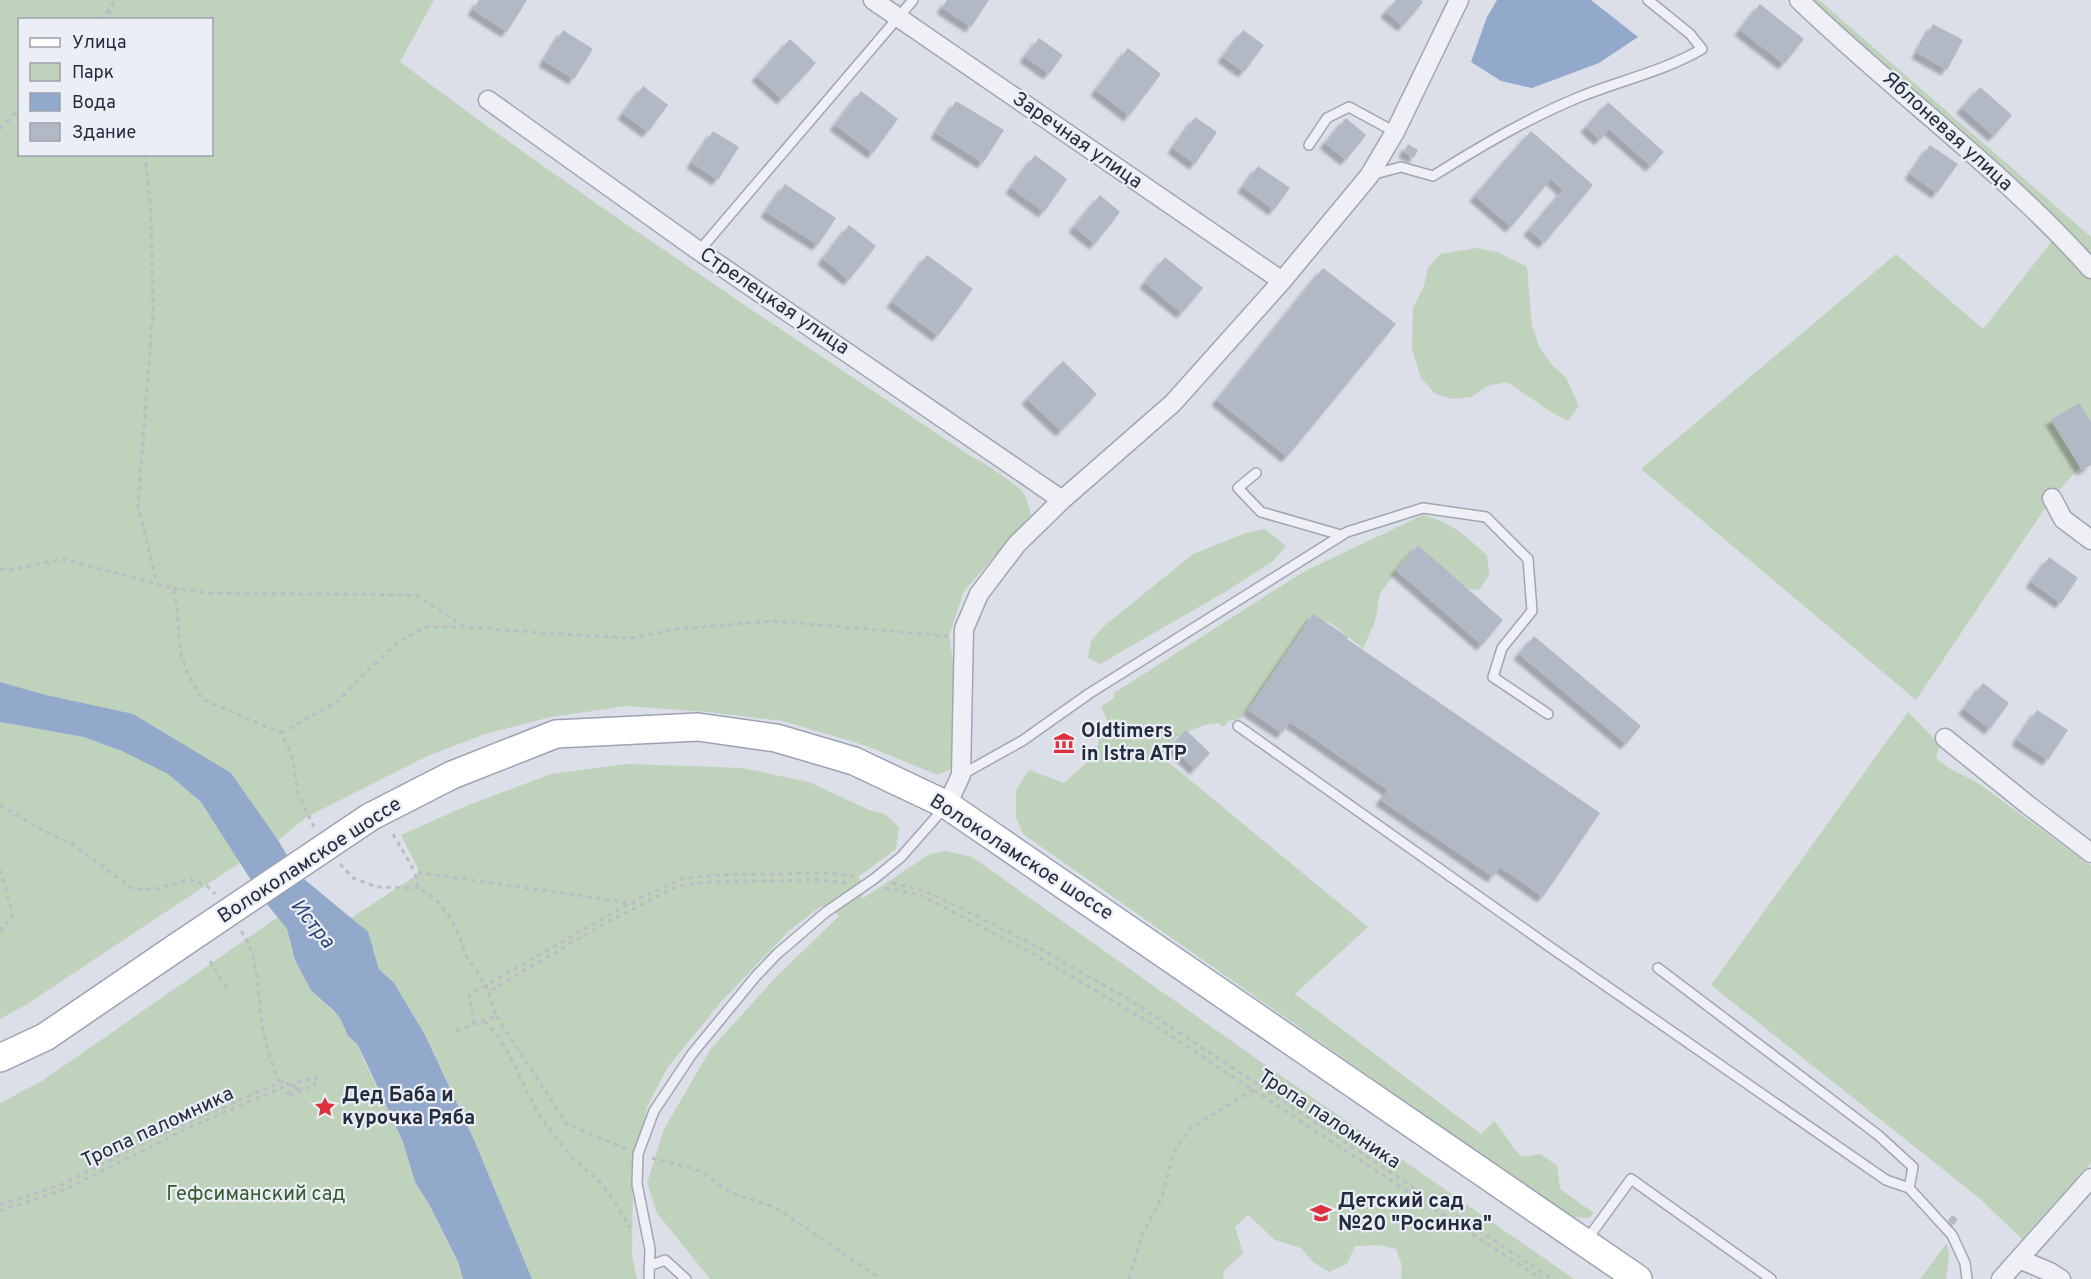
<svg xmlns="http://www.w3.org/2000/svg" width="2091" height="1279" viewBox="0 0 2091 1279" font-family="Overpass,sans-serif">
<defs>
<filter id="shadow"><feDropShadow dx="-5.5" dy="5.5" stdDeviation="1.5" flood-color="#0004"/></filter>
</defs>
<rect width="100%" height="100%" fill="#dcdfe8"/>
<path fill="#bfd2bc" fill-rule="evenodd" d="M 0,0 L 434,0 L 400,62 C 586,201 779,328 972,457 C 979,459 1020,487 1023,492 C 1027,499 1029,507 1031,515 L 964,591 L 949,636 L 965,737 L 962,763 L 938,775 L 864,745 L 783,721 L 707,712 L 627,706 L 551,717 L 485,734 L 425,757 L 307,817 L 278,840 L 231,773 L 46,695 L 0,682 ZM 20,20 L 212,20 L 212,154 L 20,154 Z
M 1810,0 L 1819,0 L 2091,237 L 2091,256 Z
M 2059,232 L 2091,269 L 2091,455 L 2052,498 L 1916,700 L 1641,469 L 1896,254 L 1983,329 Z
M 1477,248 L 1497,252 L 1527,267 L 1532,326 L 1540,348 L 1552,365 L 1566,378 L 1579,406 L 1568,421 C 1546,411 1528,395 1507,382 L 1487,386 L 1471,397 L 1451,399 L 1434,393 L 1421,378 L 1412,349 L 1413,308 L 1424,286 L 1428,268 L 1440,254 Z
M 1423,515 C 1452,522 1465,536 1487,555 L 1489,575 L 1479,590 L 1468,589 L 1417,545 L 1380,593 L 1375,622 L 1363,648 C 1350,640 1333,620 1319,620 C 1315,620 1309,623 1305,624 L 1299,643 L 1240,719 L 1228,721 L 1224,727 L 1218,723 L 1204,725 L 1176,737 L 1161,756 L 1368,927 L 1295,994 L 1481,1134 L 1494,1121 C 1505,1133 1511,1146 1522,1157 L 1540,1154 L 1557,1165 L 1560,1189 L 1594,1213 L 1589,1218 L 1570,1217 L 1554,1209 L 1376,1081 L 1023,834 L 1016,818 L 1016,790 L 1029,770 L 1064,783 L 1096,754 L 1099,737 L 1108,722 L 1101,706 L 1114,698 L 1114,693 L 1303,572 Z
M 1265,529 L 1286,546 L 1273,561 L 1225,592 L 1100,664 L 1088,658 L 1091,641 L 1103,627 L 1193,554 L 1246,533 Z
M 1908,712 L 1940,745 L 1936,758 L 1949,768 L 1978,783 L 2091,866 L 2091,1163 L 2022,1239 L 1978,1197 L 1711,985 Z
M 0,722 L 84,737 L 122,751 L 168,774 L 201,802 L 241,862 L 24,1006 L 0,1019 Z
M 627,764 L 742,768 L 809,782 L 869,810 L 885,814 L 899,827 L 896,849 L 858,877 L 864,884 L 862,899 L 930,854 L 946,851 L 972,857 L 1254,1057 L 1574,1279 L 1401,1279 L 1402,1266 L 1396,1249 L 1379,1245 L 1355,1246 L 1347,1264 L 1329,1272 L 1313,1262 L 1301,1248 L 1275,1240 L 1248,1215 L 1235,1227 L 1243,1253 L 1224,1271 L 1223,1279 L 710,1279 L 657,1213 L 647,1183 L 664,1129 L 710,1050 L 775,978 L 839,916 L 829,905 L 821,906 L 789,931 L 721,1002 L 667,1068 L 647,1107 L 633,1180 L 632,1255 L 637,1279 L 532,1279 L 475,1142 L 425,1035 L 394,983 L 379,969 L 374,950 L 351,918 L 420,873 L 401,835 L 466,806 L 551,774 Z
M 278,917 L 287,929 L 295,960 L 327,1005 L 340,1018 L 348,1036 L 358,1045 L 366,1065 L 403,1142 L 415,1182 L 430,1206 L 458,1263 L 463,1279 L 0,1279 L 0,1103 L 42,1081 Z
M 1947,1243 L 1949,1256 L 1946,1279 L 1920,1279 Z"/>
<path fill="#92a9cc" d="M 1497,0 L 1591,0 L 1638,37 L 1599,63 L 1532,88 L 1501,81 L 1471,62 L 1487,17 Z
M 0,682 L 46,695 L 133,714 L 231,773 L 278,840 L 298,874 L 368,932 L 379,969 L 394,983 L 425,1035 L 475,1142 L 532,1279 L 463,1279 L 458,1262 L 430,1206 L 415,1182 L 403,1142 L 358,1045 L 348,1036 L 340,1018 L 333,1010 L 311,990 L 295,960 L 287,929 L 263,899 L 201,802 L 168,774 L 122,751 L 84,737 L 0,722 Z"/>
<path fill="#b2b8c5" filter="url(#shadow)" d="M 479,0 L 527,0 L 507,32 L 473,10 Z
M 947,0 L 989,0 L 971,27 L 942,8 Z
M 1396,0 L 1421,0 L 1423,2 L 1403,26 L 1386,12 Z
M 1760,4 L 1804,39 L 1784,64 L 1740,30 Z
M 1933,24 L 1963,40 L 1947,70 L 1917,53 Z
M 563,30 L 593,49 L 574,79 L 544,61 Z
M 1243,30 L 1264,45 L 1244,72 L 1223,57 Z
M 1039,38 L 1063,55 L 1049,74 L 1025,57 Z
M 790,39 L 816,63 L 782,99 L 757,76 Z
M 1128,48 L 1161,74 L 1129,116 L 1096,90 Z
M 643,86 L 668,105 L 648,132 L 623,114 Z
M 1980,87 L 2012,115 L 1994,136 L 1962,108 Z
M 861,91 L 898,119 L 873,153 L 835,125 Z
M 956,101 L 1004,130 L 983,163 L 936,133 Z
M 1608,102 L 1664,152 L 1651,166 L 1609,129 L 1600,140 L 1586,127 Z
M 1195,117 L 1217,132 L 1195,164 L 1173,148 Z
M 1346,118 L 1366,135 L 1346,160 L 1325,143 Z
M 713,131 L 739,147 L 718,180 L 692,163 Z
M 1531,131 L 1593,185 L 1544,243 L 1529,230 L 1563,190 L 1551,179 L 1511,227 L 1475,196 Z
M 1408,144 L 1418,150 L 1414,158 L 1404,152 Z
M 1930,145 L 1958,164 L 1937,193 L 1910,174 Z
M 1035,155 L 1067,179 L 1044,212 L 1011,188 Z
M 1258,166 L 1290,188 L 1274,210 L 1243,187 Z
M 785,184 L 836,218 L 818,245 L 766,212 Z
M 1100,195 L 1120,212 L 1095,244 L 1074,227 Z
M 849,225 L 876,246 L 849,280 L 823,259 Z
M 927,255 L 973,289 L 938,336 L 892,302 Z
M 1165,257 L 1203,288 L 1182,313 L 1145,283 Z
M 1323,268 L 1396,324 L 1287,457 L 1217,400 Z
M 1063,361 L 1097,394 L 1061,431 L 1027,399 Z
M 2079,403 L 2091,422 L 2091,465 L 2082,470 L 2051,420 Z
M 1418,545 L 1503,620 L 1482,645 L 1396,570 Z
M 2049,557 L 2078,578 L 2061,603 L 2031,582 Z
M 1313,614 L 1348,637 L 1347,639 L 1600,813 L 1543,897 L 1500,867 L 1493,877 L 1381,800 L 1388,790 L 1290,722 L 1282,733 L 1248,710 Z
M 1534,636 L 1641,726 L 1626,744 L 1519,654 Z
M 1983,683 L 2009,703 L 1990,729 L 1964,709 Z
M 2037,710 L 2068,730 L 2048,760 L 2017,740 Z
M 1186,730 L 1210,753 L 1195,769 L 1171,746 Z
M 1952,1215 L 1958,1219 L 1954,1225 L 1948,1221 Z"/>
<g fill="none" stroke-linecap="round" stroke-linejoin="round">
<defs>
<path id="lane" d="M 1309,145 L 1327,118 L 1349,107 L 1395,132
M 1371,175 L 1401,167 L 1433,176 C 1481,146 1530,117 1582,96 C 1622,80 1664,71 1702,49 L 1690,34 L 1648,0
M 699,251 L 913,0
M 1256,473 L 1238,488 L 1261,512 L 1341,535
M 1238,726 L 1550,947 L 1886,1180 L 1909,1188 L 1952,1235 L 1965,1263 L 1967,1279
M 961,775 L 1022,741 L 1090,693 L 1347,532 L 1423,508 L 1486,517 L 1528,559 L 1532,611 L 1502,648 L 1493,677 L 1548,714
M 1658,968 L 1878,1135 L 1913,1167 L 1909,1188
M 1586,1241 L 1631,1179 L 1771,1279
M 649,1266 L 665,1260 L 686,1279
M 649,1279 L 650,1249 L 637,1184 L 638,1154 L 654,1111 L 692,1054 L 756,976 L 777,954 L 826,912 L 874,879 L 901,857 L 945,807"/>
<path id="street" d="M 873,0 L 1282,281
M 1799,0 C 1894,92 2003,170 2091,269
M 488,100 L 699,251 L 1062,500
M 2052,498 L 2063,519 L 2091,540
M 1945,738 L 2028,805 L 2091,853
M 947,805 L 961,775 L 964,629 L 979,594 L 1017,544 L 1062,500 L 1173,403 L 1282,281 L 1369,176 L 1395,132 L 1459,0
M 2019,1259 L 2050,1272 L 2061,1279
M 2001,1279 L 2091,1178"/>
<path id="primary" d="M 370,817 L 452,775 L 556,734 L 698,727 L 776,738 L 854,761 L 947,805 L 1638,1279
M 0,1058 L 45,1037 L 177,947"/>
</defs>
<use href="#lane" stroke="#a1a5b2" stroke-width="12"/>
<use href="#street" stroke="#a1a5b2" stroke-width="21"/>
<use href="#primary" stroke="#9aa2b4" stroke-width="30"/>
<path stroke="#babdc6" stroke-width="3" stroke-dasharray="4.5 4.5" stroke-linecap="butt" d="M 109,10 L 112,20
M 101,20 L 115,0
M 0,129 L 20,108
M 145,154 L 151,214 L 153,311 L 138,505 L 157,584
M 0,569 L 10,570 L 63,559 L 173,588 L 177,604 L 180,651 L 188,675 L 202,699 L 281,733 L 292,756 L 298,794 L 314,827
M 173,588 L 207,593 L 416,595 L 465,627 L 558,634 L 631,638 L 677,629 L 774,621 L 948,636
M 281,733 L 337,702 L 361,677 L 398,642 L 426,627 L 463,627
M 0,805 L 46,832 L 72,844 L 133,889 L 155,889 L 190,879 L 207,886 L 215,894
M 393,834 L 415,872
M 340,864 L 353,878 L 377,887 L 418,888 L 436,899 L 450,918 L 459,935 L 466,956 L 486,985 L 488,992
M 0,870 L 13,915 L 0,931
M 892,883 L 922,890 L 962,909 L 1032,944 L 1130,1000 L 1552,1279
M 418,887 L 415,872 L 639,904
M 885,888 L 921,895 L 1028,951 L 1159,1028 L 1541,1279
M 241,931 C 261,957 257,1004 264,1035 C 268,1052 274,1072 282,1088
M 210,961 L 229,992
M 496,1016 L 567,1124 L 626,1149
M 484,1021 C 513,1048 521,1087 543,1120 C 552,1132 561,1145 572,1157 C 579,1165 588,1171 596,1178 C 610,1193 621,1210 630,1228
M 474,1024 L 469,995 L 630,903 L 680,879 L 716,875 L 831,873 L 853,876
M 456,1031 L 496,1016 L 488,992 L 600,926 L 678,886 L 706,882 L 820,880 L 846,883
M 652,1158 L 700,1171 L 731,1193 L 775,1207 L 881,1279
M 0,1205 L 63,1184 L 151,1139 L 279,1083 L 286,1080 L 289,1088 L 297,1085 L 299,1088 L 287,1093 L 288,1096 L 315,1085 L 314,1083 L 318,1081 L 316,1077 L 288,1085 L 190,1127 L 66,1189 L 0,1211
M 1129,1279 L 1142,1235 L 1162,1197 L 1173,1154 L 1189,1129 L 1255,1089"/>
<use href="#lane" stroke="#eff0f6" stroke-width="9"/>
<use href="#street" stroke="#eff0f6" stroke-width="18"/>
<use href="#primary" stroke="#fff" stroke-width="27"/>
<defs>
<path id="primary-bridge" d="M 177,947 L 370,817"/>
</defs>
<use href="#primary-bridge" stroke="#9aa2b4" stroke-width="30" stroke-linecap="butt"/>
<use href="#primary-bridge" stroke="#fff" stroke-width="27"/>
</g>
<defs>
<symbol id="museum-bare" viewBox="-9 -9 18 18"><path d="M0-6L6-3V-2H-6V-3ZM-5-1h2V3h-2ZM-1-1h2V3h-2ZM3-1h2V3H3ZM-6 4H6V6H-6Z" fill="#dc323b" stroke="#ebeef5" stroke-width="2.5" paint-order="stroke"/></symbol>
<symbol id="sight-bare" viewBox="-9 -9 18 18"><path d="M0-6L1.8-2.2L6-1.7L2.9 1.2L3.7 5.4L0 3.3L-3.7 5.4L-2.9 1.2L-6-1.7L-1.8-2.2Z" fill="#dc323b" stroke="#ebeef5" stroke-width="2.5" paint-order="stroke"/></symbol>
<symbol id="school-bare" viewBox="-9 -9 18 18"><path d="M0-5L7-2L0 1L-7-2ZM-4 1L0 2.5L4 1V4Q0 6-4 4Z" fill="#dc323b" stroke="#ebeef5" stroke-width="2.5" paint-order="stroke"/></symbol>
</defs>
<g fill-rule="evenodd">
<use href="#museum-bare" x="1049" y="728" width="30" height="30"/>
<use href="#sight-bare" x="310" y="1092" width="30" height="30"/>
<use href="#school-bare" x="1306" y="1198" width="30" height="30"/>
</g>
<g text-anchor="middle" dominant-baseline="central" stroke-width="4.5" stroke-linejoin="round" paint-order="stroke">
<g font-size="20" fill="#242b3f" stroke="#ebeef5">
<text transform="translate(1947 132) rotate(42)">Яблоневая улица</text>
<text transform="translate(1077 141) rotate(35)">Заречная улица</text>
<text transform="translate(774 302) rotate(34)">Стрелецкая улица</text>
<text transform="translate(1021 858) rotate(33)">Волоколамское шоссе</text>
<text transform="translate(310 861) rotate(-33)">Волоколамское шоссе</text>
<text transform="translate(1329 1120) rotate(33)">Тропа паломника</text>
<text transform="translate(158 1128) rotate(-25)">Тропа паломника</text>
</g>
<g font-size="20" font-weight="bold" fill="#242b3f" stroke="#ebeef5" text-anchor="start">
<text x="1081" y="732">Oldtimers<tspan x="1081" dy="23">in Istra ATP</tspan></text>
<text x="342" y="1096">Дед Баба и<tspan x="342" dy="23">курочка Ряба</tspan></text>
<text x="1338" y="1202">Детский сад<tspan x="1338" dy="23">№20 "Росинка"</tspan></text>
</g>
<g font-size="20" fill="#345c30" stroke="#ebeef5">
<text x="256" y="1195">Гефсиманский сад</text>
</g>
<g font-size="21" font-style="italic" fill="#2a4577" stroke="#ebeef5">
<text transform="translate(312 924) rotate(51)">Истра</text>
</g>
</g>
<rect x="18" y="18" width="195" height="138" fill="#ebeef5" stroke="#9ba0ac" stroke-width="1.5"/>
<rect x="30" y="38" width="30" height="9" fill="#ffffff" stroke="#9ba0ac" stroke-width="1.5"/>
<text x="72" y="48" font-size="18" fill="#242b3f">Улица</text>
<rect x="30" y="63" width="30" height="18" fill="#bfd2bc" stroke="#9ba0ac" stroke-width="1.5"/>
<text x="72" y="78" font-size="18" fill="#242b3f">Парк</text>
<rect x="30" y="93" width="30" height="18" fill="#92a9cc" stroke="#9ba0ac" stroke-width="1.5"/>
<text x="72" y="108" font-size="18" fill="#242b3f">Вода</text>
<rect x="30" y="123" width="30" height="18" fill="#b2b8c5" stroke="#9ba0ac" stroke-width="1.5"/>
<text x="72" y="138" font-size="18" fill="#242b3f">Здание</text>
</svg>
